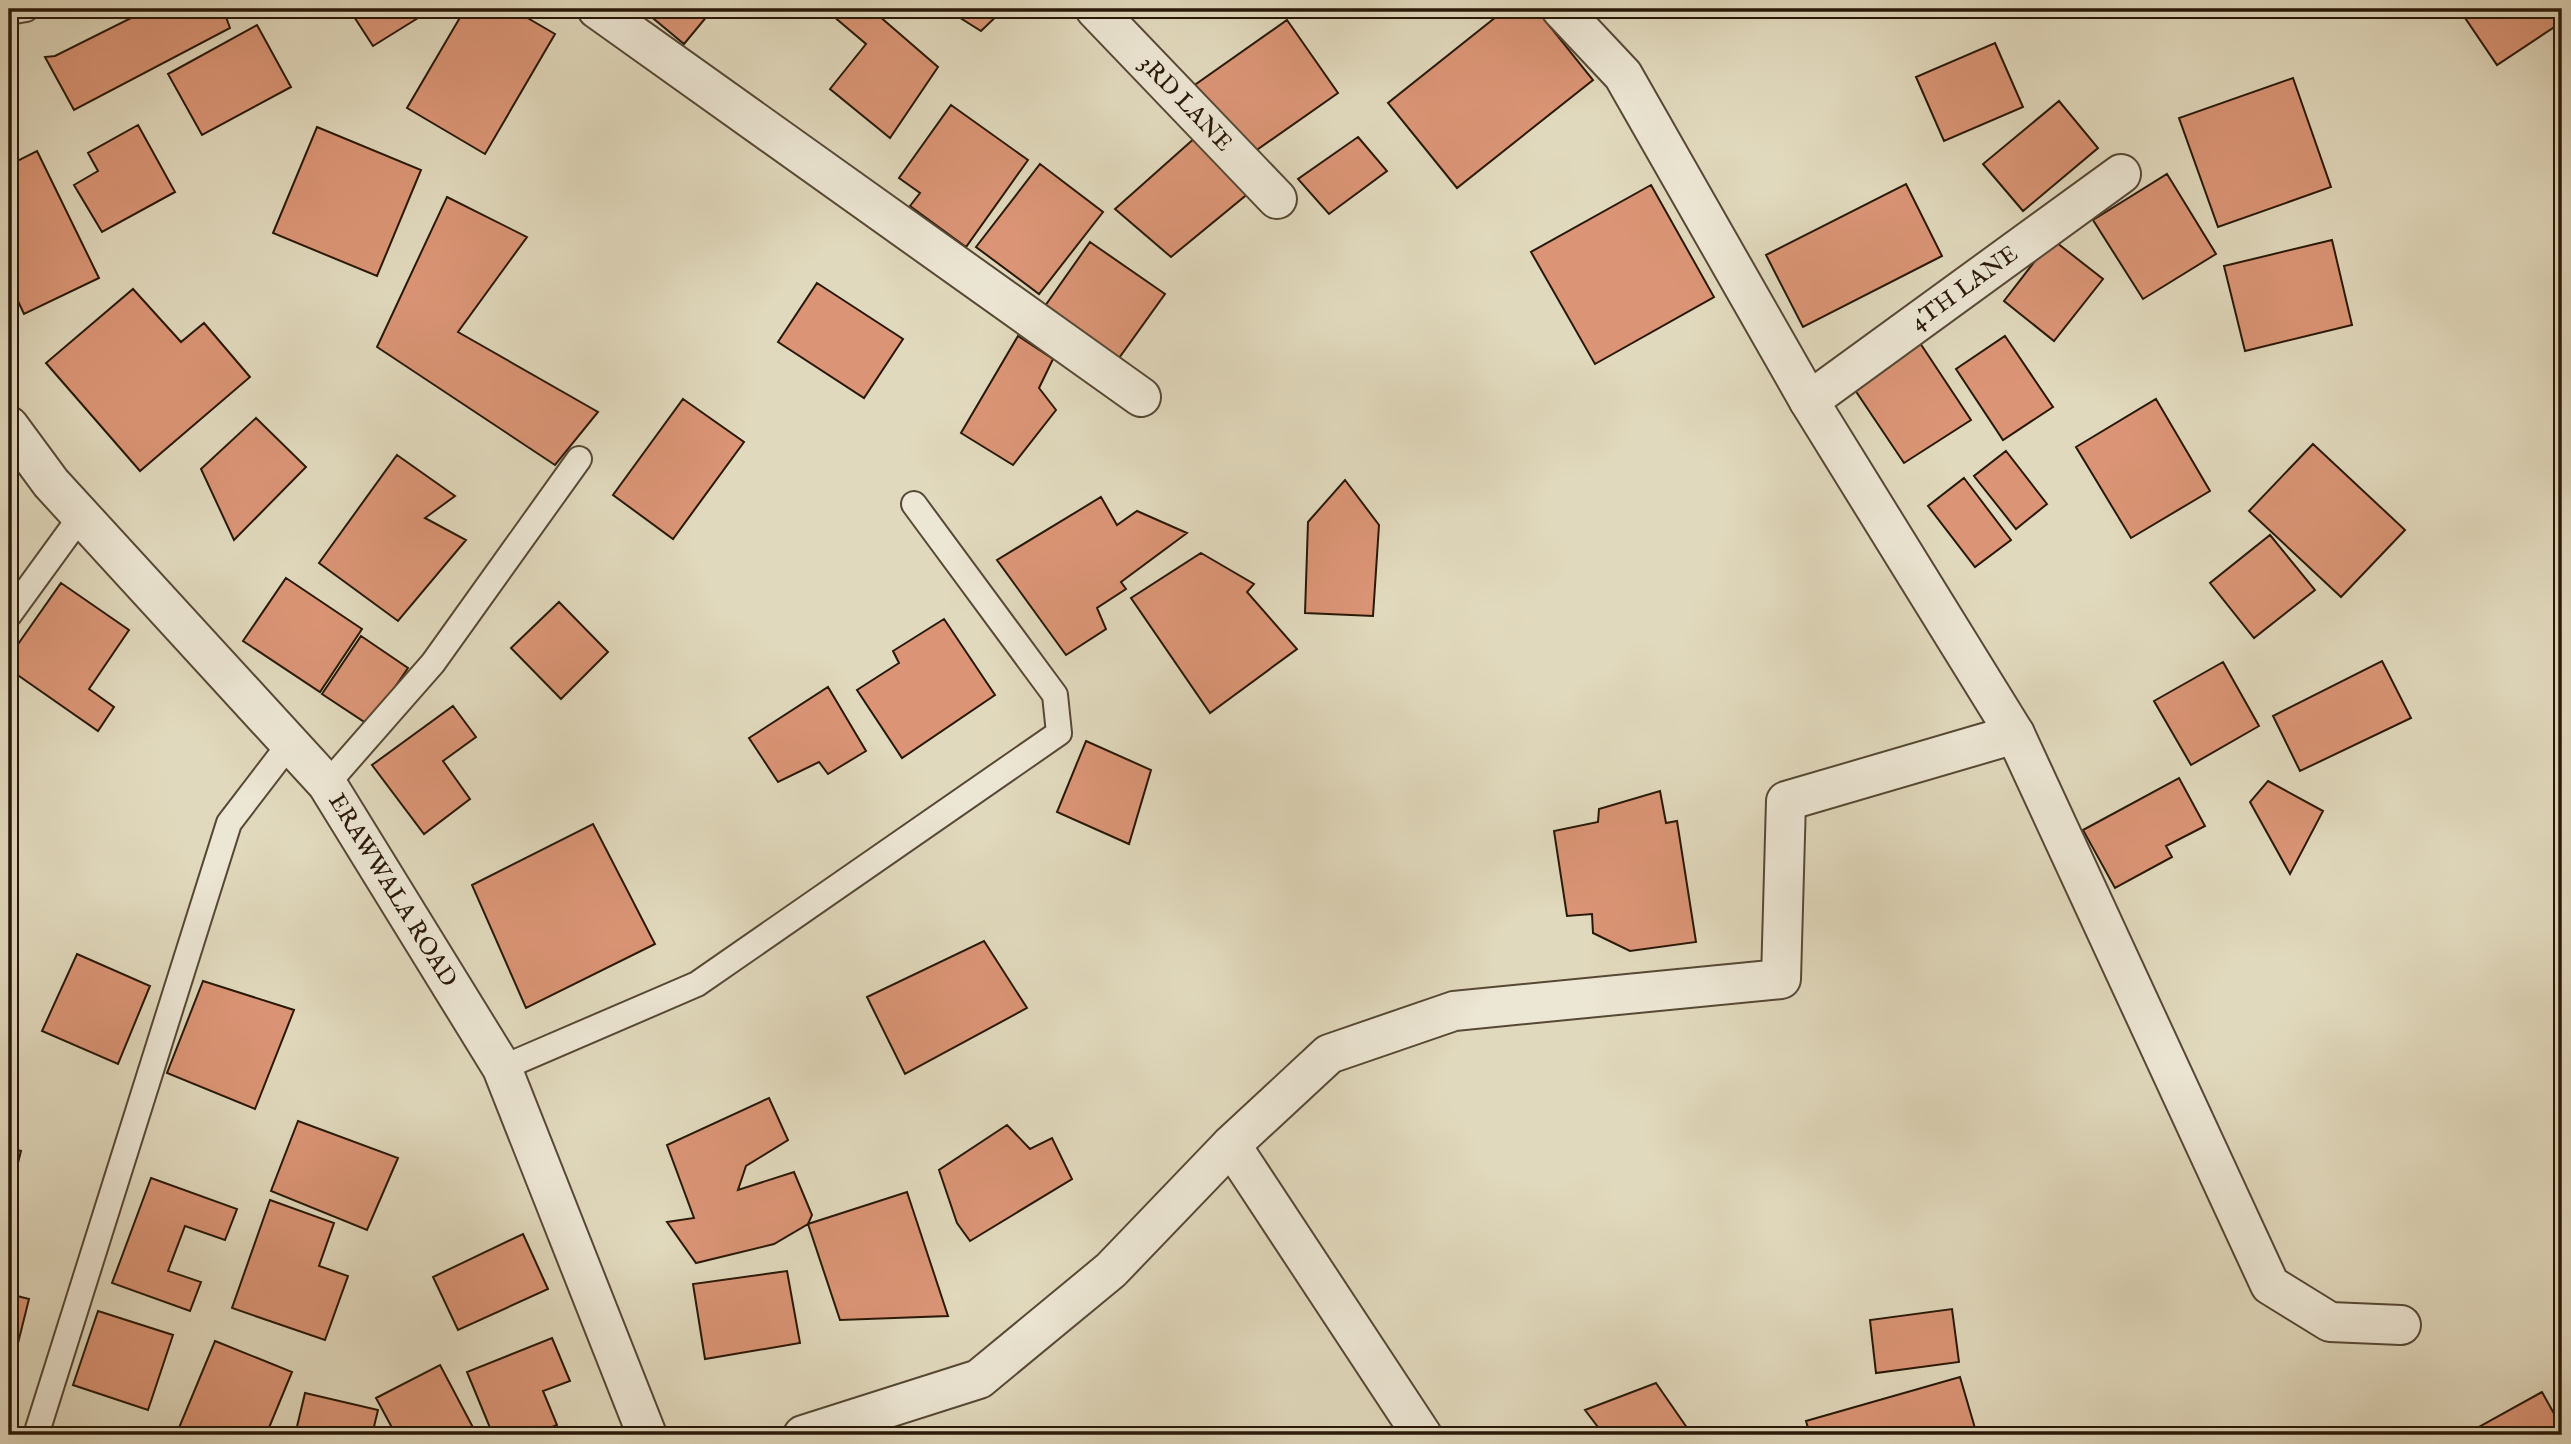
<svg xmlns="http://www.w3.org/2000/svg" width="2571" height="1444" viewBox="0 0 2571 1444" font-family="'IM FELL English',serif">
<rect width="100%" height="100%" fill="#e1d9bd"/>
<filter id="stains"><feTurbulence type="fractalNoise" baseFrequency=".00286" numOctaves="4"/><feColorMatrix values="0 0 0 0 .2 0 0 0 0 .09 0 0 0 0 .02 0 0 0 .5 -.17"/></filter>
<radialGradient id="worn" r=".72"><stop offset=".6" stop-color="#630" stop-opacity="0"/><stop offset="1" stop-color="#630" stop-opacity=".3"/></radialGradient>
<path fill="#db9576" stroke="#291808" stroke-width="2" d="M 149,9 L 223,9 L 230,28 L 74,110 L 45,57 L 55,56 Z
M 349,9 L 412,9 L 418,18 L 373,46 Z
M 465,9 L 512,9 L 555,34 L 485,154 L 407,108 Z
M 642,9 L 713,9 L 684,44 Z
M 828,9 L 871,9 L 938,67 L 890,138 L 830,89 L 866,44 L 826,10 Z
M 946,9 L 1004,9 L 981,31 Z
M 1506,9 L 1536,9 L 1593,80 L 1457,188 L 1388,103 Z
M 2459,9 L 2562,9 L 2562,22 L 2497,65 Z
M 1287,20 L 1338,93 L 1241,161 L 1189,89 Z
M 257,25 L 291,87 L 202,135 L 168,74 Z
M 1995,43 L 2023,107 L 1944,141 L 1916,77 Z
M 2293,78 L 2331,187 L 2218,227 L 2179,118 Z
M 2059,101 L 2098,148 L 2023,211 L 1983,164 Z
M 951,105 L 1028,160 L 966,247 L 910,206 L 920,193 L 899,178 Z
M 138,125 L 175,192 L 102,232 L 74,185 L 98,171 L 88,153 Z
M 317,127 L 421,170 L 377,276 L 273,233 Z
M 1206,128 L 1250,192 L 1171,257 L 1115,209 Z
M 1358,137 L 1387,171 L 1329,214 L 1298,179 Z
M 37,151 L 99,278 L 24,314 L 9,282 L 9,165 Z
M 1040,164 L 1103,212 L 1039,294 L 976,247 Z
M 2167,174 L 2216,254 L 2143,299 L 2093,220 Z
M 1906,184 L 1942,256 L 1803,327 L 1766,255 Z
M 1651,185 L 1714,297 L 1595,364 L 1531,252 Z
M 447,197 L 527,237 L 458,332 L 598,412 L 555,465 L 377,347 Z
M 2052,239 L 2103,279 L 2054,341 L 2004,301 Z
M 2332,240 L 2352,325 L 2245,351 L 2224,266 Z
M 1090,242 L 1165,294 L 1119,358 L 1045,306 Z
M 817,283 L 903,339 L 864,398 L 778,342 Z
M 133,289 L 181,342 L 204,323 L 250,377 L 140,471 L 46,363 Z
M 1018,336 L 1053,359 L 1039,388 L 1056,410 L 1013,465 L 961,433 Z
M 2005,336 L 2053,407 L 2003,440 L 1956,369 Z
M 1920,343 L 1971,420 L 1904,463 L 1853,387 Z
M 683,399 L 744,442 L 673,539 L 613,495 Z
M 2156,399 L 2210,491 L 2131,538 L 2076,447 Z
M 256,418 L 306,467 L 234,540 L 201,469 Z
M 2313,444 L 2405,530 L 2341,597 L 2249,511 Z
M 2006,451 L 2047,504 L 2016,529 L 1974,476 Z
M 397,455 L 455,496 L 425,518 L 466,540 L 398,621 L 319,563 Z
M 1964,478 L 2011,540 L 1975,567 L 1928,506 Z
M 1345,480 L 1379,525 L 1373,616 L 1305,613 L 1308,522 Z
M 1101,497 L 1117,525 L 1137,511 L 1187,533 L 1121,582 L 1126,589 L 1097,608 L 1106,629 L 1066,655 L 997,560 Z
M 2270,535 L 2315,590 L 2254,638 L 2210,583 Z
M 1201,553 L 1254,584 L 1247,592 L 1297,649 L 1210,713 L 1131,598 Z
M 286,578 L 362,629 L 320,692 L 243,641 Z
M 61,583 L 129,630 L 89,689 L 114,707 L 98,731 L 9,669 L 9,657 Z
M 559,602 L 608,652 L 561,699 L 511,648 Z
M 944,619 L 995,695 L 902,758 L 857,690 L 899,663 L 893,651 Z
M 361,636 L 408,668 L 369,725 L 322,694 Z
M 2382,661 L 2411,718 L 2300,771 L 2273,716 Z
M 2223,662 L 2259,726 L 2191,765 L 2154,701 Z
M 828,687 L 866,751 L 828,774 L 819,762 L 778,782 L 749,738 Z
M 453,706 L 476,737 L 443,761 L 470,799 L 424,834 L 372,765 Z
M 1086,741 L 1151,770 L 1129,844 L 1057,812 Z
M 2179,778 L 2205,826 L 2166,846 L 2172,857 L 2115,888 L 2083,830 Z
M 2268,781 L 2323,811 L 2290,874 L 2250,802 Z
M 1660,791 L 1666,823 L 1677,821 L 1696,942 L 1630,951 L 1593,933 L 1592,914 L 1567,916 L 1554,831 L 1598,822 L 1599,809 Z
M 593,824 L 655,944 L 526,1008 L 472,885 Z
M 984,941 L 1027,1008 L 905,1074 L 867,997 Z
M 77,954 L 150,986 L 118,1064 L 42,1031 Z
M 203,981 L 294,1010 L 255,1109 L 167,1073 Z
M 769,1098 L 788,1140 L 746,1166 L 738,1190 L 794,1172 L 812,1215 L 808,1224 L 774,1244 L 696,1263 L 667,1222 L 694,1218 L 667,1145 Z
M 298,1121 L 398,1158 L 367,1230 L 271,1191 Z
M 1007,1125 L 1030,1149 L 1052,1138 L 1072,1179 L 970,1241 L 957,1223 L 939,1170 Z
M 9,1148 L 21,1151 L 9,1198 Z
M 151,1178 L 237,1209 L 225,1240 L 185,1226 L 168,1271 L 201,1282 L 190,1311 L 112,1283 Z
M 907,1192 L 948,1316 L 840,1320 L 808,1224 Z
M 270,1200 L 334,1223 L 319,1266 L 348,1276 L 325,1340 L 232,1308 Z
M 523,1234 L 548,1289 L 458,1330 L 433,1277 Z
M 787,1271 L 800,1343 L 705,1359 L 693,1284 Z
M 9,1294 L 29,1299 L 9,1379 Z
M 1952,1309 L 1959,1362 L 1876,1373 L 1870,1320 Z
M 98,1311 L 173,1335 L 148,1410 L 73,1385 Z
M 552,1338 L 570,1381 L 543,1391 L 557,1425 L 533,1435 L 493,1435 L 467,1372 Z
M 215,1341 L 292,1372 L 266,1435 L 176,1435 Z
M 440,1365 L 477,1435 L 396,1435 L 376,1398 Z
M 1960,1377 L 1977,1435 L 1810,1435 L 1806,1421 Z
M 1656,1383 L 1692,1435 L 1604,1435 L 1585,1410 Z
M 2542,1392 L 2562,1428 L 2562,1435 L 2483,1435 L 2479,1427 Z
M 305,1393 L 378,1410 L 372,1435 L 295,1435 Z"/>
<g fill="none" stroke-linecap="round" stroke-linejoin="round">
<defs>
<path id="lane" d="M 9,12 L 26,9
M 9,615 L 81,516
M 327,784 L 433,663 L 579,459
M 502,1068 L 697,984 L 1059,733 L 1055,695 L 914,504
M 36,1435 L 229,823 L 291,742"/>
<g id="street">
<path d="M 597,9 L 1141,397"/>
<path id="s1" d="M 1095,9 L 1277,199"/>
<path d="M 1561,9 L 1623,75 L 1809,401 L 2015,734 L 2270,1285 L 2330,1322 L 2401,1325"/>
<path id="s2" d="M 1809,401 L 2121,174"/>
<path id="s3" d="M 9,426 L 51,483 L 327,784 L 502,1068 L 647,1435"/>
<path d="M 1231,1145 L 1422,1435"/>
<path d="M 803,1435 L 979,1379 L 1111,1270 L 1231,1145 L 1329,1054 L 1454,1011 L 1781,979 L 1786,801 L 2015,734"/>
</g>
</defs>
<use href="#lane" stroke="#574835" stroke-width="28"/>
<use href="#street" stroke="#574835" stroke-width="42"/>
<use href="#lane" stroke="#ece6d4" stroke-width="24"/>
<use href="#street" stroke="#ece6d4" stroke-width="38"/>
</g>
<g text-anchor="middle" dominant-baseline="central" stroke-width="5" stroke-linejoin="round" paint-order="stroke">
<g font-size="24" fill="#291808" stroke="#ece6d4">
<text stroke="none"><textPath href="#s1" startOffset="131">3RD LANE</textPath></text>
<text stroke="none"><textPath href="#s2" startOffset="192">4TH LANE</textPath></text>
<text stroke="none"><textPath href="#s3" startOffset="604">ERAWWALA ROAD</textPath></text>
</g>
</g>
<rect width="2571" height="1444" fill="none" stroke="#e1d9bd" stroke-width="35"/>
<rect x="10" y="10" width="2550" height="1423" fill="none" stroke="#291808" stroke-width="3.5"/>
<rect x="18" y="18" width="2536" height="1409" fill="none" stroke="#291808" stroke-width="2"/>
<rect width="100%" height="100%" filter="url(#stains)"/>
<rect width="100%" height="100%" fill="url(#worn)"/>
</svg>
